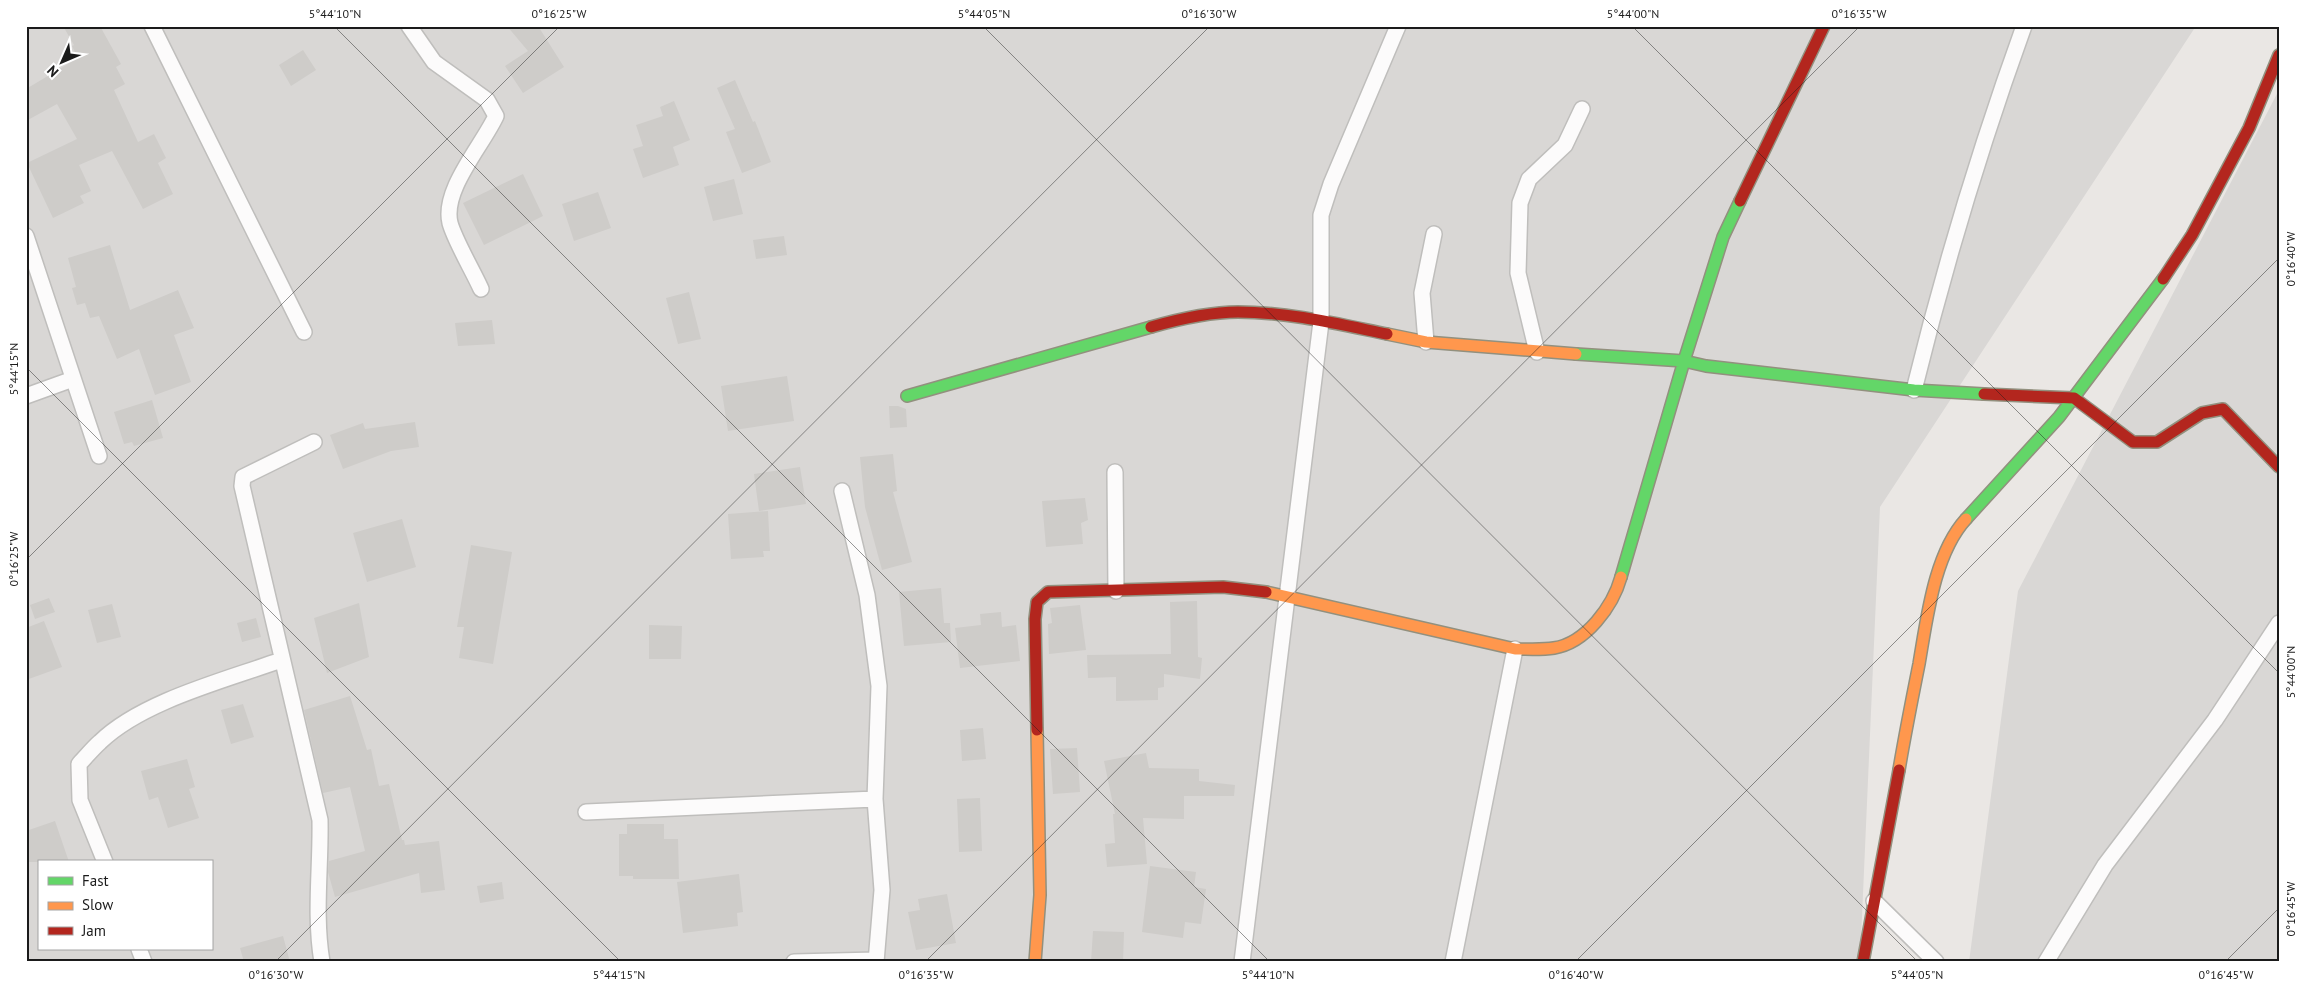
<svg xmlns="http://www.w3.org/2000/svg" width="2305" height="988" viewBox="0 0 2305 988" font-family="'PT Sans',sans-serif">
<rect width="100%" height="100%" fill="#eae7e4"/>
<path fill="#d9d7d5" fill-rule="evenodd" d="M 26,26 L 2196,26 L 1880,507 L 1860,962 L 26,962 ZM 39,862 L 211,862 L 211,949 L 39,949 Z
M 2279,90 L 2279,962 L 1969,962 L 2018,591 Z"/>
<path fill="#ceccc9" d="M 63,26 L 100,26 L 121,64 L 116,67 L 125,84 L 114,90 L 138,142 L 154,134 L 166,158 L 158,163 L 173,194 L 143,209 L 112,151 L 79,165 L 91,191 L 80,196 L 84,203 L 53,218 L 27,163 L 77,139 L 57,104 L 26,121 L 26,89 L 78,58 L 72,46 L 74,45 Z
M 507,26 L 538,26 L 564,67 L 523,93 L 505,66 L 528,51 Z
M 303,50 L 316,70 L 291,86 L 279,65 Z
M 735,80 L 753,122 L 755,121 L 771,162 L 742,173 L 726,132 L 735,129 L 717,88 Z
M 674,101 L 690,140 L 673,147 L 679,165 L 643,178 L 633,149 L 643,146 L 636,125 L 663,116 L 660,107 Z
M 523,174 L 543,216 L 484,245 L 463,203 Z
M 734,179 L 743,214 L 713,221 L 704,187 Z
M 598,192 L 611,228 L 574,241 L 562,204 Z
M 784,236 L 787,255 L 756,259 L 753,240 Z
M 110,245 L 130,310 L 178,290 L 194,328 L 174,335 L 191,382 L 155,395 L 139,349 L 117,359 L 99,316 L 90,318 L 85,303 L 77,305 L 72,288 L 76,287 L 68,258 Z
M 689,292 L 701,339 L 678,344 L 666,298 Z
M 492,320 L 495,344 L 458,346 L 455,323 Z
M 787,376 L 794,421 L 728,431 L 721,386 Z
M 152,400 L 163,438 L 134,446 L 132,442 L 124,444 L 114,412 Z
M 889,406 L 898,406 L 906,409 L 907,427 L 890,428 Z
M 415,422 L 419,447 L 391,451 L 343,469 L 330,435 L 363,423 L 365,429 Z
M 893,454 L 897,491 L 893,492 L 912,562 L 882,570 L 865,507 L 860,457 Z
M 800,467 L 806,504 L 759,511 L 754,474 Z
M 1085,498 L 1088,520 L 1081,523 L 1083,544 L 1046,547 L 1042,501 Z
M 768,511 L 770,551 L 763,551 L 764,557 L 731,559 L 728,514 Z
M 402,519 L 416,567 L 367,582 L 353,533 Z
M 471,545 L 512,552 L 493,664 L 459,658 L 464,627 L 457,627 Z
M 941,588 L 944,623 L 950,623 L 951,642 L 904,646 L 899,592 Z
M 49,598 L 55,612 L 35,619 L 30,605 Z
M 1197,601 L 1198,657 L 1202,658 L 1200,679 L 1164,674 L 1164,687 L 1158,688 L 1158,700 L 1116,701 L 1116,677 L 1088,678 L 1087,655 L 1171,654 L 1170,602 Z
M 359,603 L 369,657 L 327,673 L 314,618 Z
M 112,604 L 121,637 L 97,643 L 88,610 Z
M 1080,605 L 1086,650 L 1049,654 L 1048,624 L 1052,623 L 1050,608 Z
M 1001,612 L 1002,627 L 1016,625 L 1020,661 L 960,668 L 955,628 L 981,625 L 980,614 Z
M 256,618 L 261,637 L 242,642 L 237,623 Z
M 44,621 L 62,667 L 26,680 L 26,628 Z
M 649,625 L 682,626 L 681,659 L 649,659 Z
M 350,696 L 367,750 L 371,749 L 379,786 L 389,784 L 402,840 L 404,840 L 405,845 L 439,841 L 445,890 L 421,893 L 419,873 L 335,897 L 328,872 L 329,861 L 365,851 L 350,787 L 323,793 L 304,710 Z
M 243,704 L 254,737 L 231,744 L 221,710 Z
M 983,728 L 986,759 L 962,761 L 960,730 Z
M 1077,748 L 1080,792 L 1053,794 L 1050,749 Z
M 1146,753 L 1149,768 L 1199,769 L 1199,781 L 1235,785 L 1234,796 L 1184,796 L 1184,819 L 1143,818 L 1147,864 L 1107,867 L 1105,844 L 1115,843 L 1113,814 L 1115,814 L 1104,761 Z
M 187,759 L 195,787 L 189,789 L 199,818 L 168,828 L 158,797 L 149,800 L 141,771 Z
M 980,798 L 982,851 L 959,852 L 957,799 Z
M 55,821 L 69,862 L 26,862 L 26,831 Z
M 627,824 L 664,824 L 664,839 L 678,839 L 679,879 L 633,879 L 633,876 L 619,876 L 619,834 L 627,834 Z
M 1150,866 L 1196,872 L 1194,887 L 1206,889 L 1201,924 L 1185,922 L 1183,938 L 1142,932 Z
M 739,874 L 743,912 L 737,913 L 738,926 L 683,933 L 677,882 Z
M 502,882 L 504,899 L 480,903 L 477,886 Z
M 947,894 L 956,943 L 916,950 L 908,912 L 920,910 L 918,899 Z
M 1093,931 L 1124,932 L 1123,962 L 1091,962 Z
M 283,936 L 290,962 L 244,962 L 240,948 Z"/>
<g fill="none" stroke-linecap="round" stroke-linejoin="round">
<defs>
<path id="street" d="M 152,26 L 304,332
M 409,26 L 434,62 L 487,100 L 496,116 C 482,146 442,190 450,223 C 455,241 473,271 481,289
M 26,236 L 99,456
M 1426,342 L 1422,293 L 1434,234
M 1537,352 L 1518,273 L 1520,203 L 1529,179 L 1565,145 L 1582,109
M 1914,390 C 1944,268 1981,145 2024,26
M 26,396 L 73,379
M 314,442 L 243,477 L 242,486 L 320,820 C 321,867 314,914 322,962
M 1115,472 L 1116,591
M 842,491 L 867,595 L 879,686 L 875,799 L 882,890 L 876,962
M 586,812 L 875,799
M 105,862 L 80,800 L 79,764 C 86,757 92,749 100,742 C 142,701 226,680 281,660
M 1874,901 L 1936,962
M 139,949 L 144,962
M 794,962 L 876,960
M 1242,962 L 1321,322 L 1321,215 L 1331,184 L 1398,26
M 1453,962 L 1515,649
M 2046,962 L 2105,865 L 2215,720 L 2279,623"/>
<path id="fast" d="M 1576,354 L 1684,361 L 1706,366 L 1914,390 L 1984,394
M 907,396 L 1151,327
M 1966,519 L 2059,417 L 2163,279
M 1621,577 L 1684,361 L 1723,237 L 1740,201"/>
<path id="slow" d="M 1387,334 L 1426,342 L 1576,354
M 1266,592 L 1515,649 C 1528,649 1542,650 1554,648 C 1586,643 1613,606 1621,577
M 1899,770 C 1905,734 1912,699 1919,664 C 1927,618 1934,554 1966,519
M 1035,962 L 1040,895 L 1037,730"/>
<path id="jam" d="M 1740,201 L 1824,26
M 2163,279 L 2192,235 L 2249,128 L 2279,55
M 1151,327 C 1179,319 1209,312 1238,312 C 1289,312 1338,324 1387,334
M 1984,394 L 2074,398 L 2133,442 L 2157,442 L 2202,413 L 2223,409 L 2279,467
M 1037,730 L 1035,619 L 1037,602 L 1048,592 L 1223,587 L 1266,592
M 1863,962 L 1899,770"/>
</defs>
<use href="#street" stroke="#bfbebc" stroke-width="18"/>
<use href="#fast" stroke="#92907e" stroke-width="14"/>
<use href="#slow" stroke="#92907e" stroke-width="14"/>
<use href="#jam" stroke="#92907e" stroke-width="14"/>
<use href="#street" stroke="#fcfbfb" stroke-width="15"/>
<use href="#fast" stroke="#63d668" stroke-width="11"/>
<use href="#slow" stroke="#ff974d" stroke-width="11"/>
<use href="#jam" stroke="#b3261e" stroke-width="11"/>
</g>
<path fill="none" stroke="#1b1b1b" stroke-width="1" stroke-opacity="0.45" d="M 334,26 L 1270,962M 983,26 L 1918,962M 1632,26 L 2279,673M 26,367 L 621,962M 26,560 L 560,26M 275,962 L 1210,26M 925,962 L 1860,26M 1575,962 L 2279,258M 2225,962 L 2279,908"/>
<rect width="2305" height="988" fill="none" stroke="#ffffff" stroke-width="55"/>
<rect x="38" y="860" width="175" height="90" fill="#ffffff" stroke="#a4a4a4"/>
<rect x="48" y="877" width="25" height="8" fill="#63d668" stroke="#a4a4a4"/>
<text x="82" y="886" font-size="15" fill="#1b1b1b">Fast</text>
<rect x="48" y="902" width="25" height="8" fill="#ff974d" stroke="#a4a4a4"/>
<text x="82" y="910" font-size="15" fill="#1b1b1b">Slow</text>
<rect x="48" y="927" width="25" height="8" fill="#b3261e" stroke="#a4a4a4"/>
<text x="82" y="936" font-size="15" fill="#1b1b1b">Jam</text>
<g transform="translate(62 62) rotate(225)" stroke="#ffffff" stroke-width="4" paint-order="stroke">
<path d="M0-4L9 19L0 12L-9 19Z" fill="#1b1b1b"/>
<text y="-8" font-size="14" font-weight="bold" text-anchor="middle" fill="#1b1b1b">N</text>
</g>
<rect x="28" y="28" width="2250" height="932" fill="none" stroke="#1b1b1b" stroke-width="2"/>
<g font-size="12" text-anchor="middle" fill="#1b1b1b">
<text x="335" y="18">5°44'10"N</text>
<text x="559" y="18">0°16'25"W</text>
<text x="984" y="18">5°44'05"N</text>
<text x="1209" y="18">0°16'30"W</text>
<text x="1633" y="18">5°44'00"N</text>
<text x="1859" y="18">0°16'35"W</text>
<text transform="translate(2291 259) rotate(-90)" y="4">0°16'40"W</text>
<text transform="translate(14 369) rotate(-90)" y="4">5°44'15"N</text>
<text transform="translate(14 559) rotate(-90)" y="4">0°16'25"W</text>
<text transform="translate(2291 672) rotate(-90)" y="4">5°44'00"N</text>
<text transform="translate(2291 909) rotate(-90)" y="4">0°16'45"W</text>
<text x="276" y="979">0°16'30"W</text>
<text x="619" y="979">5°44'15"N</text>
<text x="926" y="979">0°16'35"W</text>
<text x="1268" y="979">5°44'10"N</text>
<text x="1576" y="979">0°16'40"W</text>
<text x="1917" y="979">5°44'05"N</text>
<text x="2226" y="979">0°16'45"W</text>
</g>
</svg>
